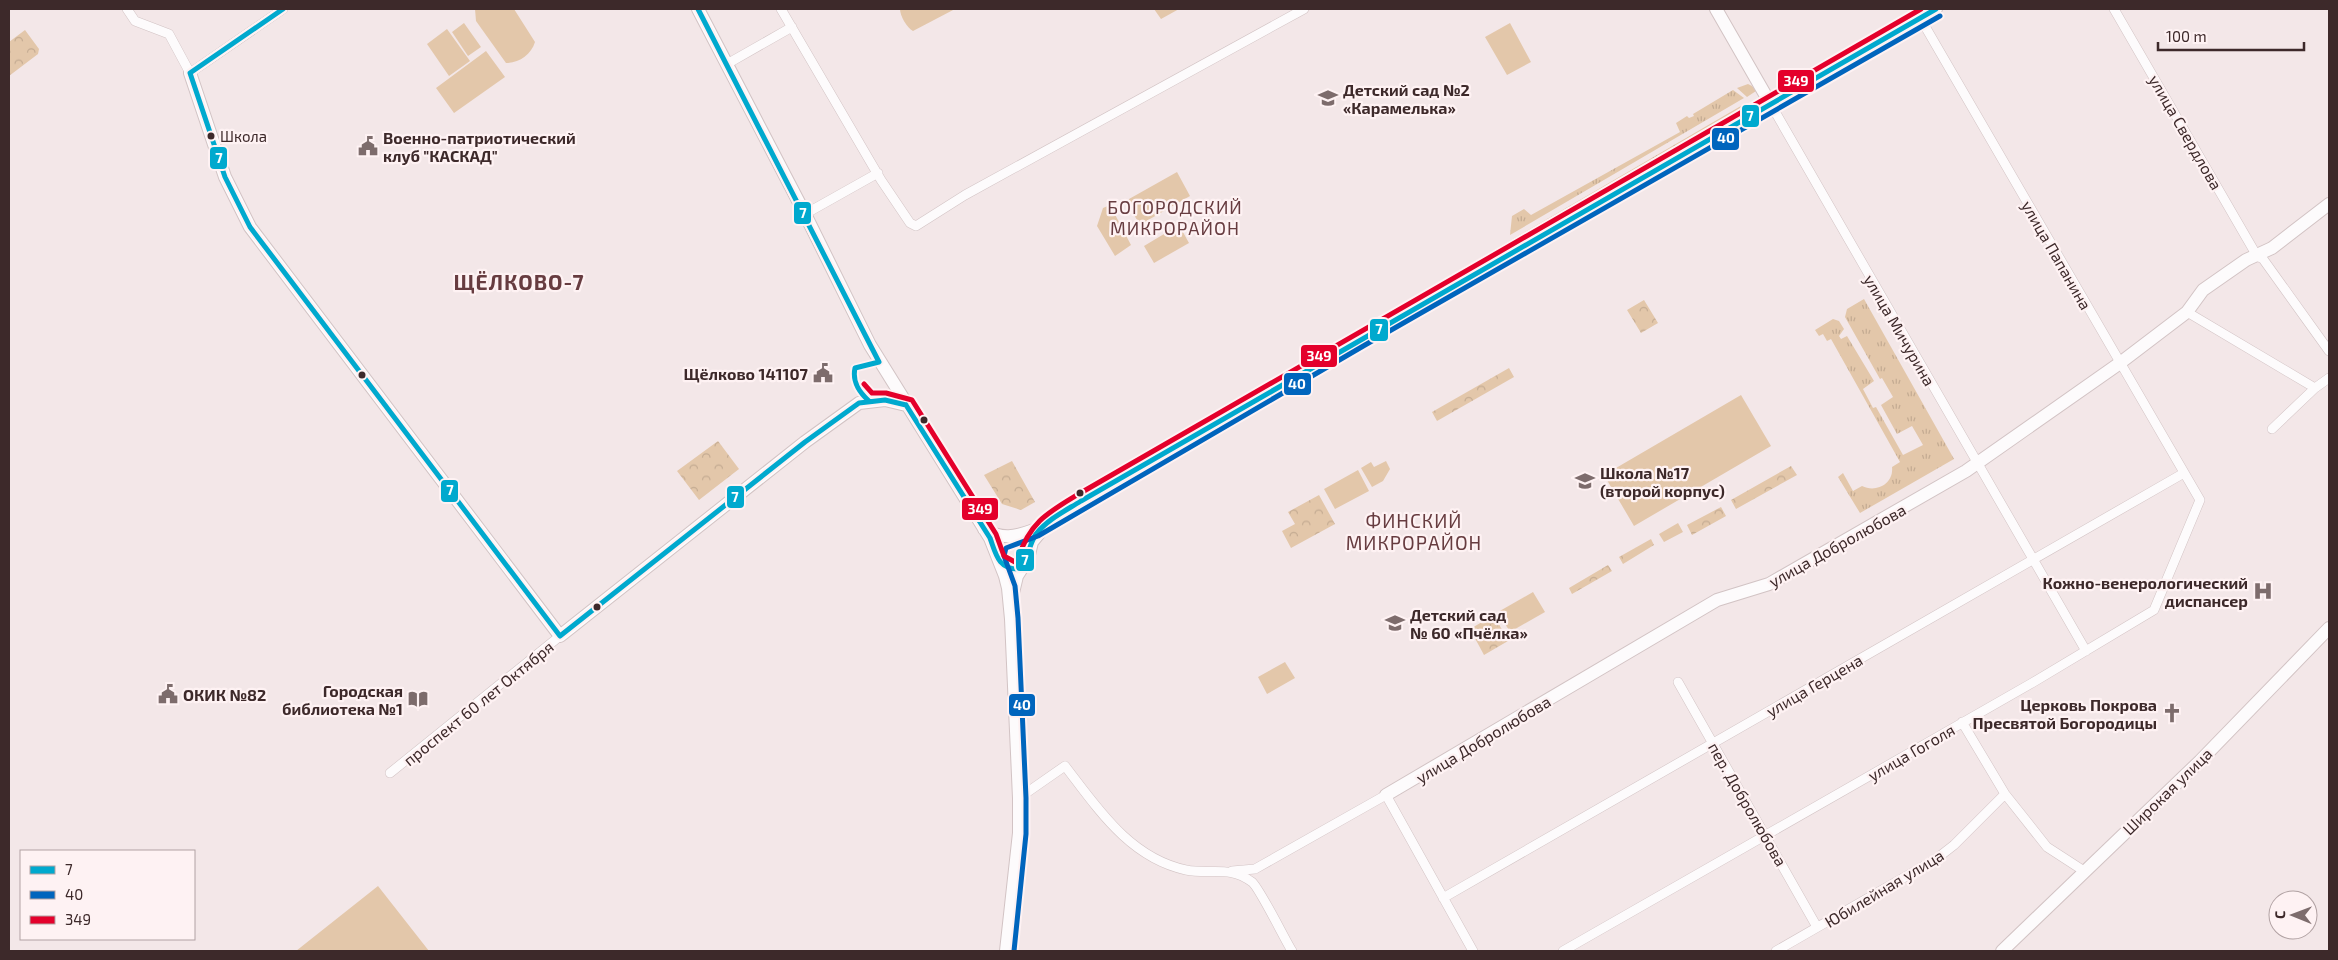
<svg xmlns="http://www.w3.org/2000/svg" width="2338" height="960" viewBox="0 0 2338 960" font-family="'Exo 2',sans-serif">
<defs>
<pattern id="grass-tufts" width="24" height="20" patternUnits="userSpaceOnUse" patternTransform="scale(1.25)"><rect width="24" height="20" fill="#e3c7aa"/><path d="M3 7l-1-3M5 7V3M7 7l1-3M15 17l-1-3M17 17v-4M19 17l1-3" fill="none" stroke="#c4ab92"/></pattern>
<pattern id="park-crowns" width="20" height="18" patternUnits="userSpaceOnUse" patternTransform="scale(1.25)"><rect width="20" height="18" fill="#e3c7aa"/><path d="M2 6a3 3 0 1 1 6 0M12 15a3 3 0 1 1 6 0" fill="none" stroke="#c4ab92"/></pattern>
</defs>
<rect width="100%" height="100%" fill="#f3e7e8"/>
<path fill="url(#grass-tufts)" d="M 1748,84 L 1752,86 L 1756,91 L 1747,97 L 1737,88 Z
M 1733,90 L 1744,98 L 1510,235 L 1512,216 L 1524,209 L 1531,215 L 1680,132 L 1676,123 L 1687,116 L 1689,118 L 1694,116 L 1693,114 Z
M 1746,103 L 1751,109 L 1440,284 L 1424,295 L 1422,292 Z
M 1864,299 L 1954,459 L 1860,513 L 1838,477 L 1843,473 L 1853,491 L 1862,486 C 1876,493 1894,484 1892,467 L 1900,462 L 1831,339 L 1827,341 L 1823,334 L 1819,336 L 1815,330 L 1833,319 L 1839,321 L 1844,329 L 1839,336 L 1841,339 L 1847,336 L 1874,381 L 1863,389 L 1873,408 L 1876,407 L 1903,455 L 1923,445 L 1912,426 L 1897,434 L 1881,405 L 1893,397 L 1882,378 L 1880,379 L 1845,317 L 1847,309 Z"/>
<path fill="url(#park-crowns)" d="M 25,30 L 39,49 L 38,54 L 9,76 L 9,42 Z
M 1644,300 L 1658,323 L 1641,333 L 1627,310 Z
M 1509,368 L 1514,377 L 1437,421 L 1432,412 Z
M 718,441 L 739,469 L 699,500 L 677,471 Z
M 1012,461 L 1035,502 L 1021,510 L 1002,504 L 984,475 Z
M 1791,466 L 1797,475 L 1736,509 L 1731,500 Z
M 1319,495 L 1335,524 L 1291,548 L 1282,531 L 1295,524 L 1288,512 Z
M 1721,507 L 1726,516 L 1692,535 L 1687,525 Z
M 1651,539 L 1654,545 L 1623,564 L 1619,557 Z
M 1608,565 L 1612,571 L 1572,594 L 1569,588 Z
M 1494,615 L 1508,641 L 1484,655 L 1470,629 Z"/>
<path fill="#e3c7aa" d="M 475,9 L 514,9 L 535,42 C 531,55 519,63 506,63 L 476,21 Z
M 900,9 L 955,9 L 913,31 C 907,28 900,16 900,9 Z
M 1154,9 L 1179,9 L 1161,19 Z
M 464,23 L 481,47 L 468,56 L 452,32 Z
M 1510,23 L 1531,62 L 1507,75 L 1485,37 Z
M 447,29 L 470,61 L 449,76 L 427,44 Z
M 486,51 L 505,77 L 454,113 L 436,88 Z
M 1177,172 L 1190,196 L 1143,223 L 1139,223 L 1127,204 L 1129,199 Z
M 1110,205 L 1131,245 L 1115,256 L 1097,226 L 1103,208 Z
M 1179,225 L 1189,243 L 1154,263 L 1144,246 Z
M 1741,395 L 1771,446 L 1634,526 L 1604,475 Z
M 1386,461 L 1390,469 L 1383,481 L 1372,487 L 1361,468 L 1371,462 L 1374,467 Z
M 1358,470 L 1369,491 L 1335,509 L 1324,489 Z
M 1678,523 L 1683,532 L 1664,542 L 1659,534 Z
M 1533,592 L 1545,612 L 1510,632 L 1498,612 Z
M 1285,662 L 1295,678 L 1267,694 L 1258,677 Z
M 378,886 L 429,951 L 296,951 Z"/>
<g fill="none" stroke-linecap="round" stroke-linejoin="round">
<defs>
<path id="street" d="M 127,9 L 135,21 L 169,34 L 190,73 L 283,9
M 781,9 L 881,180 L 910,223 L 916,226 L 965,195 L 1304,9
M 2114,9 L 2257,256 L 2263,259 L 2329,351
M 727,64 L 792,27
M 1770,103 L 2086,651
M 805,214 L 878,173
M 2187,312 L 2315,388
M 2272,429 L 2315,388 L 2329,378
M 1678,682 L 1817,927
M 1962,722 L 2005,794 L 2047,847 L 2084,871
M 390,773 L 560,636
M 1019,798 L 1065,766 C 1098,809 1130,858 1186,870 C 1211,875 1229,865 1252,882 C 1259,887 1285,940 1292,951
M 1232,871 L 1255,869 L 1386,795 L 1473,951
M 1443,898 L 2184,473
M 1563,951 L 2032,683 L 2154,610 L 2200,500 L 1915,9
M 1776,951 L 1936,859 L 1954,845 L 2005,794"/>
<path id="secondary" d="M 698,9 L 805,214 L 870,345 L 990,538 L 1005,576 L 1008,588 L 1011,619 L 1019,798 L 1019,833 L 1006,951
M 1716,9 L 1770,103
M 190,73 L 225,177 L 250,227 L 560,636 L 805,442 L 859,403 L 885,400 L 906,405
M 984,529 C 1002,540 1015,537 1034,530 L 1361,339 L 1936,9
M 1012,597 L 1017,576 L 1028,559 L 1032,542 L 1045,526
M 1386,795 L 1717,600 L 1769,584 L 1966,471 L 2120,363 L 2187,312 L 2203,290 L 2246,260 L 2272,248 L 2329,204
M 2002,951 L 2200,761 L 2329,628"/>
</defs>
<use href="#street" stroke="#d2c3c4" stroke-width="10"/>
<use href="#secondary" stroke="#d2c3c4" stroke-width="14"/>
<use href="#street" stroke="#fdfbfc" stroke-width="9"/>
<use href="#secondary" stroke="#fdfbfc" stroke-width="12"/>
<defs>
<path id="bus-1" d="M 283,9 L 190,73 L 225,177 L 250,227 L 560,636 L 805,442 L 859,403 L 885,400 L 906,405
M 698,9 L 879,362 L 855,368 C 852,382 859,392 869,401
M 906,405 L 990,538 C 996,554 998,569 1018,569 C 1029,560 1028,546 1036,534 C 1048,519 1065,511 1081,501 L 1936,9"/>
<path id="bus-2" d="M 1014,951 L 1026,834 L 1026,798 L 1018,618 L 1015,586 L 1004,556 L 1006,548 L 1038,536 L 1365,345 L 1940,16"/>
<path id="bus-3" d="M 864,384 L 872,393 L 886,393 L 912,400 L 996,534 L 1004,556 L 1015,562 L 1018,559 C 1029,523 1047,513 1077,495 L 1921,9"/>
</defs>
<use href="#bus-1" stroke="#fef2f3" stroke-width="9"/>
<use href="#bus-2" stroke="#fef2f3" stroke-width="9"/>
<use href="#bus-3" stroke="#fef2f3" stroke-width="9"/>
<use href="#bus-1" stroke="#00a9ce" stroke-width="5"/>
<use href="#bus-2" stroke="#0065bd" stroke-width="5"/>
<use href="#bus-3" stroke="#e4002b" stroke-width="5"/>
</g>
<defs>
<symbol id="school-bare" viewBox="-9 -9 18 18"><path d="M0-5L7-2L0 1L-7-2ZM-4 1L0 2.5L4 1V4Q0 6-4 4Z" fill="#7d6c6c" stroke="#fef2f3" stroke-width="2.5" paint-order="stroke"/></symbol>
<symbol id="civic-bare" viewBox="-9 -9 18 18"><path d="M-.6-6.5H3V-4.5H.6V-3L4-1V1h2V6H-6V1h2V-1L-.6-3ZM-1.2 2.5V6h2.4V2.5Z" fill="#7d6c6c" stroke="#fef2f3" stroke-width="2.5" paint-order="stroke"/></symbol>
<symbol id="hospital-bare" viewBox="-9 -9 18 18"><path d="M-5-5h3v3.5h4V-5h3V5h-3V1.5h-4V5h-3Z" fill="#7d6c6c" stroke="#fef2f3" stroke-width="2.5" paint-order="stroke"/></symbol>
<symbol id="library-bare" viewBox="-9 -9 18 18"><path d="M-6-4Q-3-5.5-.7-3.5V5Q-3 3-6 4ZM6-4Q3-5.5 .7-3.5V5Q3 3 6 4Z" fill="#7d6c6c" stroke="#fef2f3" stroke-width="2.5" paint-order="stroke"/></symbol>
<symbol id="church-bare" viewBox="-9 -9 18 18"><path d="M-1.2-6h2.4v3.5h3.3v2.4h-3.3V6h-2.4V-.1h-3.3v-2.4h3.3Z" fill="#7d6c6c" stroke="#fef2f3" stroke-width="2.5" paint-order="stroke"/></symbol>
</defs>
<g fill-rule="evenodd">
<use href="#school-bare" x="1314" y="84" width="28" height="28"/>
<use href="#civic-bare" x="354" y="132" width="28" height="28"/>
<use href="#civic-bare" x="809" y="359" width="28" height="28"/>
<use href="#school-bare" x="1571" y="467" width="28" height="28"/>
<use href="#hospital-bare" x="2249" y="577" width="28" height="28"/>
<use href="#school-bare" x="1381" y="609" width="28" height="28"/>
<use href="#civic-bare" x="154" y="680" width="28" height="28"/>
<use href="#library-bare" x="404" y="685" width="28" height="28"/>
<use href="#church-bare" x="2158" y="699" width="28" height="28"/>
</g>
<g fill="#3d292a" stroke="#fef2f3" stroke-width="2">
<circle cx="211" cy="136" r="4.5"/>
<circle cx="362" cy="375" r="4.5"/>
<circle cx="924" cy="420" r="4.5"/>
<circle cx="1080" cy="493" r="4.5"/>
<circle cx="597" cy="607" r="4.5"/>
</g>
<g text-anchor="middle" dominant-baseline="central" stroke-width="4.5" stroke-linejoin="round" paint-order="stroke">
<g font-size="15" fill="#3d292a" stroke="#fef2f3" text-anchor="start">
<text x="220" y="136">Школа</text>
</g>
<g font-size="16" font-weight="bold" fill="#3d292a" stroke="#fef2f3" text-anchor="start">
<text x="1343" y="89">Детский сад №2<tspan x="1343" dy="18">«Карамелька»</tspan></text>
<text x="383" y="137">Военно-патриотический<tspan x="383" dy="18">клуб "КАСКАД"</tspan></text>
<text x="808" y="373" text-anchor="end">Щёлково 141107</text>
<text x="1600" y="472">Школа №17<tspan x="1600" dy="18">(второй корпус)</tspan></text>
<text x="2248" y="582" text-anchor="end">Кожно-венерологический<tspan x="2248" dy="18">диспансер</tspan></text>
<text x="1410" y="614">Детский сад<tspan x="1410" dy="18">№ 60 «Пчёлка»</tspan></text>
<text x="403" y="690" text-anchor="end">Городская<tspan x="403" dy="18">библиотека №1</tspan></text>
<text x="183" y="694">ОКИК №82</text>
<text x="2157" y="704" text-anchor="end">Церковь Покрова<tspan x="2157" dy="18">Пресвятой Богородицы</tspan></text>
</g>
<g font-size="16" fill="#3d292a" stroke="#fef2f3">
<text transform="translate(2186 132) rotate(60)">улица Свердлова</text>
<text transform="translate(2057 255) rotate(60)">улица Папанина</text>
<text transform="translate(1900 330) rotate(60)">улица Мичурина</text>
<text transform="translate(1837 545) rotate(-29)">улица Добролюбова</text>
<text transform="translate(1814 685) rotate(-30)">улица Герцена</text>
<text transform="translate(478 703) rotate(-39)">проспект 60 лет Октября</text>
<text transform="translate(1483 739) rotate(-31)">улица Добролюбова</text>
<text transform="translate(1911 752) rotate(-30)">улица Гоголя</text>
<text transform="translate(2167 791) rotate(-44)">Широкая улица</text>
<text transform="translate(1748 804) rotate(60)">пер. Добролюбова</text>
<text transform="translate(1884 888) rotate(-31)">Юбилейная улица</text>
</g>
<g font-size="18" letter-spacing="1" fill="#673c40" stroke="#fef2f3">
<text x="1175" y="207">БОГОРОДСКИЙ<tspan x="1175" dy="21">МИКРОРАЙОН</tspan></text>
</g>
<g font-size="19" letter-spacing="1" fill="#673c40" stroke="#fef2f3">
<text x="1414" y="520">ФИНСКИЙ<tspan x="1414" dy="22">МИКРОРАЙОН</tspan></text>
</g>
<g font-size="21" font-weight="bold" letter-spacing="1" fill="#673c40" stroke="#fef2f3">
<text x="519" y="281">ЩЁЛКОВО-7</text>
</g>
</g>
<g stroke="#fef2f3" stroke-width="2">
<rect x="1777" y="69" width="38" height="24" rx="5" fill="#e4002b"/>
<rect x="1741" y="104" width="19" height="24" rx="5" fill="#00a9ce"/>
<rect x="1711" y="127" width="29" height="24" rx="5" fill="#0065bd"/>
<rect x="209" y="146" width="19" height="24" rx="5" fill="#00a9ce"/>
<rect x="793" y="201" width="19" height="24" rx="5" fill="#00a9ce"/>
<rect x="1369" y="318" width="20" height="24" rx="5" fill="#00a9ce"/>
<rect x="1300" y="344" width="38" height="24" rx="5" fill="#e4002b"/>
<rect x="1283" y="372" width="29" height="24" rx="5" fill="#0065bd"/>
<rect x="440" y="479" width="19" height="24" rx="5" fill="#00a9ce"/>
<rect x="726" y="485" width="19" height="24" rx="5" fill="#00a9ce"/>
<rect x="961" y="497" width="38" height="24" rx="5" fill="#e4002b"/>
<rect x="1015" y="548" width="20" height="24" rx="5" fill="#00a9ce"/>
<rect x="1008" y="693" width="28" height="24" rx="5" fill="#0065bd"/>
</g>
<g font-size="14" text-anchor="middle" font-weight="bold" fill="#fff">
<text x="1796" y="86">349</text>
<text x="1750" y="121">7</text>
<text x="1726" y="143">40</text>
<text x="219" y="163">7</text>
<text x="803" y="218">7</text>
<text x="1379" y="334">7</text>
<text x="1319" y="361">349</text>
<text x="1297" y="389">40</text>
<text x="450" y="495">7</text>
<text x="735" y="502">7</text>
<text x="980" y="514">349</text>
<text x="1025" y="565">7</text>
<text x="1022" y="710">40</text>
</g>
<rect width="2338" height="960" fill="none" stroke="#3d292a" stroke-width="20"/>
<rect x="20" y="850" width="175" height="90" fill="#fef2f3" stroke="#b1a2a3"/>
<rect x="30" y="866" width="25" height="8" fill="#00a9ce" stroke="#b1a2a3"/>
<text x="65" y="875" font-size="15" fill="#3d292a">7</text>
<rect x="30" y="891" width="25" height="8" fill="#0065bd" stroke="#b1a2a3"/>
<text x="65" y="900" font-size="15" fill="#3d292a">40</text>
<rect x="30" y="916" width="25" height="8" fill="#e4002b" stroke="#b1a2a3"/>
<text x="65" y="925" font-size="15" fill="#3d292a">349</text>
<g transform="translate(2293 915) rotate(271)"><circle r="24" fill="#fef2f3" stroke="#b1a2a3"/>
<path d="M0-4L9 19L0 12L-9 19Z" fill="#7d6c6c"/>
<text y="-8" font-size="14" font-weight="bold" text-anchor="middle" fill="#3d292a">С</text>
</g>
<path d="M2158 42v8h146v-8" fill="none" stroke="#3d292a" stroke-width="2.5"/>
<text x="2166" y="42" font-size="15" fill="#3d292a" stroke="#fef2f3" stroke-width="4" paint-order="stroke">100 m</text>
</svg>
